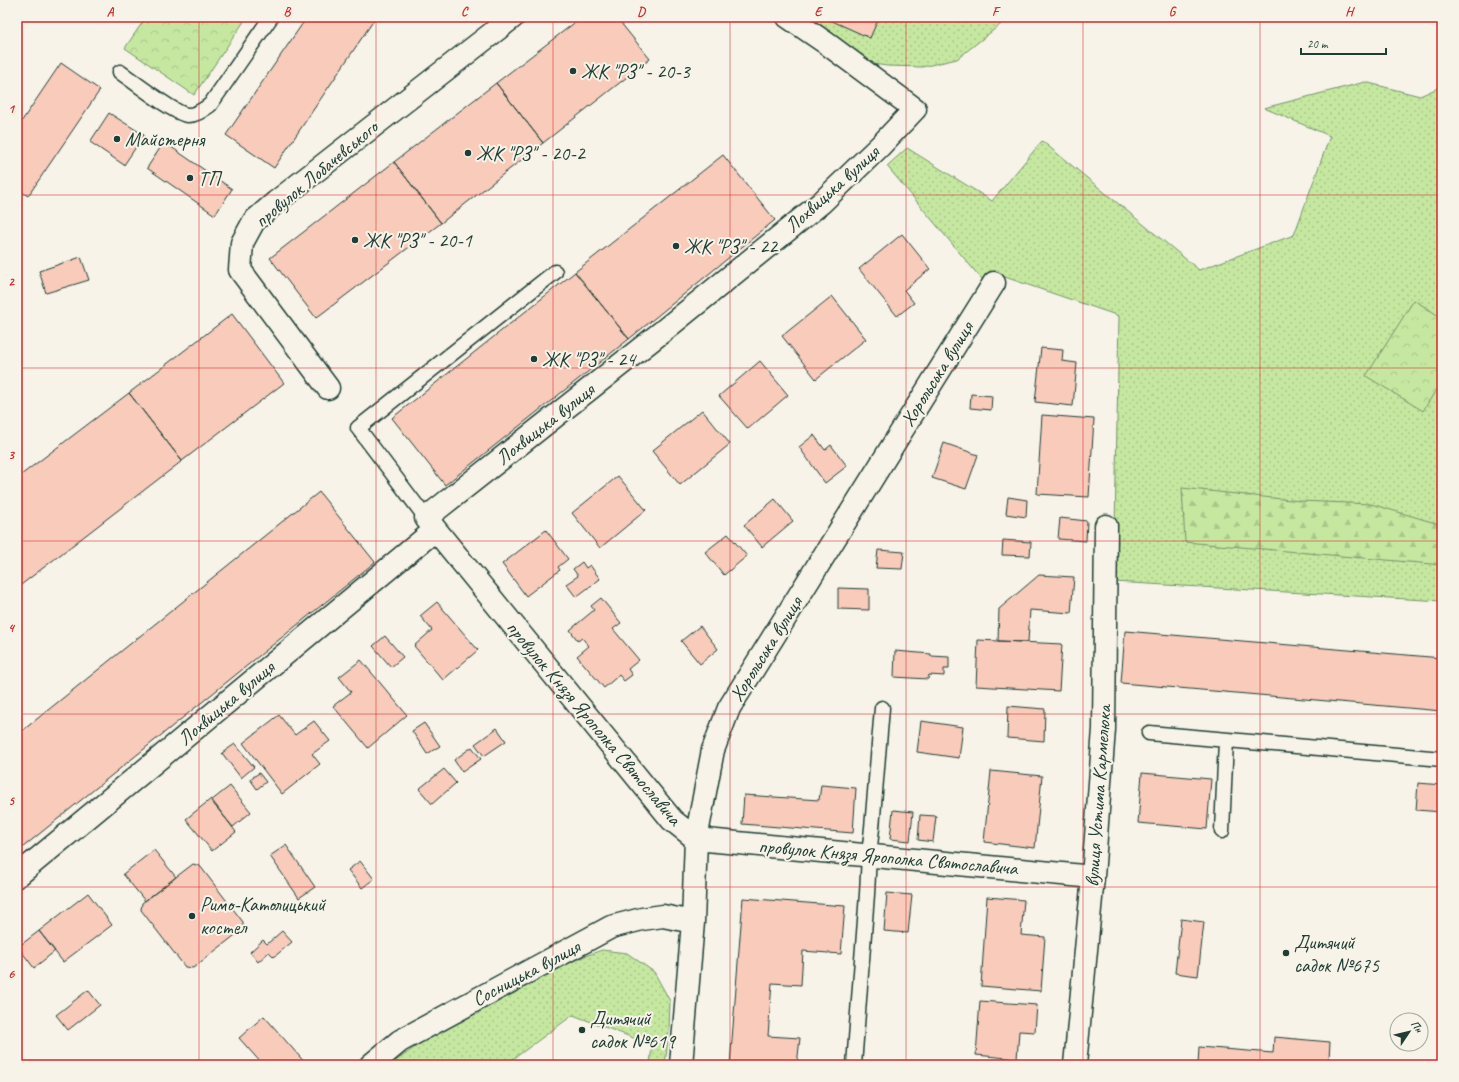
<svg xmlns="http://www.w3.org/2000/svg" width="1459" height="1082" viewBox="0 0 1459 1082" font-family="Caveat,sans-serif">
<defs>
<pattern id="grass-dots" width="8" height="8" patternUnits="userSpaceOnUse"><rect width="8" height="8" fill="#c5e7a0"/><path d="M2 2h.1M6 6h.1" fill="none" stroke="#a9c78a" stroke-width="1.8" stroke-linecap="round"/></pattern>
<pattern id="forest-firs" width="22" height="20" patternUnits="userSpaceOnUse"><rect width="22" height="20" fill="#c5e7a0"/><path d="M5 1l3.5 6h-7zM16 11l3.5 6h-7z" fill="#a9c78a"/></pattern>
<pattern id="park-crowns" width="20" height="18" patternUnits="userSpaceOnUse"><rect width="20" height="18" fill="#c5e7a0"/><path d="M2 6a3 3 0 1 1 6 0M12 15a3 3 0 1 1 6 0" fill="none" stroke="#a9c78a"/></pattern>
</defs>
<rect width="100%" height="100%" fill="#f7f3e8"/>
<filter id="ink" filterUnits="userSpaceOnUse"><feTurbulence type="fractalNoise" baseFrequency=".025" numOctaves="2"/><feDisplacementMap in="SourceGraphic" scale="8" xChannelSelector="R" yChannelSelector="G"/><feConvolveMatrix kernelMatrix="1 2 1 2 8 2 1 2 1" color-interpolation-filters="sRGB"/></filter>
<g filter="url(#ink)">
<path fill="url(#grass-dots)" stroke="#72926a" d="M 803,17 L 1010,17 L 957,59 L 922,67 L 887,66 L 873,64 Z
M 1365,82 L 1420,96 L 1442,86 L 1442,601 L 1114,582 L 1119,316 L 999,275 L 984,282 L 887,166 L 907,148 L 992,201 L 1042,141 L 1199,270 L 1294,235 L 1330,136 L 1264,108 Z
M 602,950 L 627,953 L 654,972 L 670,1001 L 669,1031 L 665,1065 L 650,1065 L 652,1045 L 573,1015 L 505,1065 L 390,1065 L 428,1038 L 577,959 Z"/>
<path fill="url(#forest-firs)" stroke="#72926a" d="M 1182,488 L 1300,501 L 1371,504 L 1442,525 L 1442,565 L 1185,542 Z"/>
<path fill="url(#park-crowns)" stroke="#72926a" d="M 146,17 L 247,17 L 194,95 L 125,48 Z
M 1414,300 L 1442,318 L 1442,380 L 1423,411 L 1366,376 Z"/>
<path fill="#f8cbbb" stroke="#1f3d34" d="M 307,17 L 376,17 L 274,168 L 226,135 Z
M 582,17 L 616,17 L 650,59 L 543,143 L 496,83 Z
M 831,17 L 879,17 L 870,38 L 830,20 Z
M 61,63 L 100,90 L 28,196 L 17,189 L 17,128 Z
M 496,83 L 543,143 L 441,223 L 394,162 Z
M 109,113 L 144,135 L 124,165 L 90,142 Z
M 164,142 L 232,189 L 215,215 L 147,168 Z
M 723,155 L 775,220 L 629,339 L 575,272 Z
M 394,162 L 441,223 L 316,318 L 270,258 Z
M 902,234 L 930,269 L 904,290 L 914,303 L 897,316 L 859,269 Z
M 81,257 L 89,280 L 46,293 L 39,271 Z
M 575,272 L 629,339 L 445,485 L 392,418 Z
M 832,296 L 866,339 L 816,379 L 782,336 Z
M 232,314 L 284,383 L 182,461 L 129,393 Z
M 1041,348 L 1063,350 L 1062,361 L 1077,363 L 1073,406 L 1035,402 Z
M 760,361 L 788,395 L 748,429 L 719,396 Z
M 129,393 L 182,461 L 17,588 L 17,478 Z
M 971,394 L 992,396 L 991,410 L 970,408 Z
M 702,410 L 730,444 L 680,485 L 652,451 Z
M 1042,415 L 1094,419 L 1089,497 L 1037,494 Z
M 814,435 L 825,450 L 831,445 L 847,466 L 825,483 L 799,447 Z
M 944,443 L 978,455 L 966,489 L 932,478 Z
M 618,476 L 646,510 L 600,548 L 572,513 Z
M 319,492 L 375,562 L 17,852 L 17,735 Z
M 1008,497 L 1027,500 L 1026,517 L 1006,514 Z
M 775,499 L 793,521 L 762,547 L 744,525 Z
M 1060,518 L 1087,521 L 1086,541 L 1058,539 Z
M 546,530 L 568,559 L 558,567 L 560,570 L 526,596 L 502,564 Z
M 728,534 L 747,556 L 724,575 L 705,552 Z
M 1003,540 L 1031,542 L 1030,556 L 1002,555 Z
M 878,550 L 904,552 L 902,569 L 876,568 Z
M 582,562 L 586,568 L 590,565 L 600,579 L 576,597 L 566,584 L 578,576 L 573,569 Z
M 1039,575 L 1074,577 L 1071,613 L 1030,610 L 1028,642 L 998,641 L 999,609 Z
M 838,588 L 869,589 L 869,610 L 838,609 Z
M 601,598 L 621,623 L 613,629 L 639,660 L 628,669 L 632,675 L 624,681 L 619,675 L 604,688 L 577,656 L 589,646 L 582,638 L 578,641 L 570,630 L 594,610 L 591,606 Z
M 437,602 L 478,650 L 443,680 L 414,646 L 432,630 L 420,616 Z
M 700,626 L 718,649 L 700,664 L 681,641 Z
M 1125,631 L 1442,658 L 1442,711 L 1121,683 Z
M 385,636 L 403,657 L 391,667 L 373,646 Z
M 978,640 L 1062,644 L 1059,691 L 976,686 Z
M 895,651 L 931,654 L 931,656 L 949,657 L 949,669 L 944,669 L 944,676 L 929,675 L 928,679 L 894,677 Z
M 361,660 L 407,715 L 368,748 L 333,706 L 351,692 L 339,677 Z
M 1008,706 L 1045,709 L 1044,741 L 1007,738 Z
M 279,715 L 295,735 L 314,721 L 330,741 L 312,754 L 320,764 L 282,794 L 243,743 Z
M 921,721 L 963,727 L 959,758 L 917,752 Z
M 424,723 L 440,746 L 427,754 L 412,731 Z
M 497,728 L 506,741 L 484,756 L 475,744 Z
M 235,744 L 254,767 L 241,778 L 222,753 Z
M 472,747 L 481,759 L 462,772 L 454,760 Z
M 444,769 L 456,783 L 432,804 L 419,789 Z
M 991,771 L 1042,776 L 1035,848 L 984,842 Z
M 259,773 L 266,782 L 257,789 L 250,779 Z
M 1142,773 L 1211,779 L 1207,829 L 1138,823 Z
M 1418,783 L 1442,785 L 1442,812 L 1416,810 Z
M 821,785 L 856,788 L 853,833 L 742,824 L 744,795 L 819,800 Z
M 230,786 L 251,812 L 233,827 L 211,801 Z
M 211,799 L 236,832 L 212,851 L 186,819 Z
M 893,810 L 913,812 L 910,841 L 890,839 Z
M 920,815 L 936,816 L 933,842 L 918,840 Z
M 286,845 L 315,887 L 299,898 L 270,856 Z
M 154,850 L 176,877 L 145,901 L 123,874 Z
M 360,861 L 374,879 L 362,888 L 348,870 Z
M 193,864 L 200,866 L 243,922 L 243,929 L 193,968 L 185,967 L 141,910 L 142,903 Z
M 88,893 L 112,925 L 63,962 L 39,931 Z
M 887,893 L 912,895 L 908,933 L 884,931 Z
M 987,897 L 1024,900 L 1021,935 L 1045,937 L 1041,991 L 981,986 Z
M 743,898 L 845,906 L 841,954 L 803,951 L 801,985 L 772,983 L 768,1036 L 800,1038 L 797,1065 L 730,1065 Z
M 1181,919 L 1204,922 L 1198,976 L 1175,973 Z
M 39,931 L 55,951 L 34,968 L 18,947 Z
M 282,931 L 292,942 L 274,957 L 269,952 L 258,962 L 250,952 L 263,940 L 267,944 Z
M 88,990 L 100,1005 L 68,1030 L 56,1015 Z
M 980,1001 L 1037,1005 L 1035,1032 L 1019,1031 L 1017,1059 L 976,1055 Z
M 264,1016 L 307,1065 L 263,1065 L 239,1038 Z
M 1274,1037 L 1330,1042 L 1329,1060 L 1386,1065 L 1198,1065 L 1199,1047 L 1273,1053 Z"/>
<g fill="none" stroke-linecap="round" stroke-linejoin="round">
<defs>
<path id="service" d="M 120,72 C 133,81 176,115 188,115 C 197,115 204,109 210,105 L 271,17
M 426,518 L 358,428 L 555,272
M 1149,733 L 1442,759
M 1222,831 L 1226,740
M 854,1065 L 867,894 L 869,855 L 872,828 L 882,708"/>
<path id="minor" d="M 788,17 L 826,43 L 915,109 L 881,145 L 821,203 L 663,331 L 426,518 L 672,820 L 696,839 L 1093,877
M 328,388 L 240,270 L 242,243 L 254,221 L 276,202 L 513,17
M 17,876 L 435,530
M 371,1065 L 400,1041 L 611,927 L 642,919 L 663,916 L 693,922
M 681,1065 L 693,922 L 696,839 L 713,750 L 729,708 L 994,283
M 1075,1065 L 1093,877 L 1104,729 L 1106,526"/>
</defs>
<use href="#service" stroke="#1f3d34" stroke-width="17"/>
<use href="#minor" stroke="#1f3d34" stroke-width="25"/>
<use href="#service" stroke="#f7f3e8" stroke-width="14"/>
<use href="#minor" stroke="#f7f3e8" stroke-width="22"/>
</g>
</g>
<path fill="none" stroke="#d62828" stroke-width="1" stroke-opacity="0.55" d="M 199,17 L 199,1065M 376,17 L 376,1065M 553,17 L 553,1065M 730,17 L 730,1065M 906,17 L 906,1065M 1083,17 L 1083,1065M 1260,17 L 1260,1065M 17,195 L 1442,195M 17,368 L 1442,368M 17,541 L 1442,541M 17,714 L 1442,714M 17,887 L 1442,887"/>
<g fill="#1f3d34" stroke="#f7f3e8" stroke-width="1.5">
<circle cx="573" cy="71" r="4"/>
<circle cx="117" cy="139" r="4"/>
<circle cx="468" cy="153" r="4"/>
<circle cx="190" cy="178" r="4"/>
<circle cx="355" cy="240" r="4"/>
<circle cx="676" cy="246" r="4"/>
<circle cx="534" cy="359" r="4"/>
<circle cx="192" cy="916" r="4"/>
<circle cx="1286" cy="953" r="4"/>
<circle cx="582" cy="1030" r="4"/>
</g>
<g text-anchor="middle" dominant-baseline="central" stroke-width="4" stroke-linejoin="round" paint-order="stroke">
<g font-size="20" fill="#1f3d34" stroke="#f7f3e8" text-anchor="start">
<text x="581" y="71">ЖК "РЗ" - 20-3</text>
<text x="125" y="139">Майстерня</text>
<text x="476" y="153">ЖК "РЗ" - 20-2</text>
<text x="198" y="178">ТП</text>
<text x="363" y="240">ЖК "РЗ" - 20-1</text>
<text x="684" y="246">ЖК "РЗ" - 22</text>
<text x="542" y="359">ЖК "РЗ" - 24</text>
<text x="200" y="904">Римо-Католицький<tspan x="200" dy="23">костел</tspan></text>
<text x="1294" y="942">Дитячий<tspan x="1294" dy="23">садок №675</tspan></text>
<text x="590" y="1018">Дитячий<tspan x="590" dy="23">садок №619</tspan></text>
</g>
<g font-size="20" fill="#1f3d34" stroke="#f7f3e8">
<text transform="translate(316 174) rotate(-40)">провулок Лобачевського</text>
<text transform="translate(832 189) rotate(-42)">Лохвицька вулиця</text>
<text transform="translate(937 374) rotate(-58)">Хорольська вулиця</text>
<text transform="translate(545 424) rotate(-38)">Лохвицька вулиця</text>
<text transform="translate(766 649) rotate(-58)">Хорольська вулиця</text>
<text transform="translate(226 703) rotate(-40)">Лохвицька вулиця</text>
<text transform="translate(594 723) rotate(50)">провулок Князя Ярополка Святославича</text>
<text transform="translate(1098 796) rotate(-86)">вулиця Устима Кармелюка</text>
<text transform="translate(888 857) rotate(5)">провулок Князя Ярополка Святославича</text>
<text transform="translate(526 973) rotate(-28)">Сосницька вулиця</text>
</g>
</g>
<rect width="1459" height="1082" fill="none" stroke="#f7f3e8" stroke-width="44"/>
<g transform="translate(1409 1032) rotate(55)"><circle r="19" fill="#f7f3e8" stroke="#a1aaa0"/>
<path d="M0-3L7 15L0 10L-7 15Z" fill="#1f3d34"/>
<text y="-6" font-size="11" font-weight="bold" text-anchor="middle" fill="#1f3d34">Пн</text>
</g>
<path d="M1301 48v6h85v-6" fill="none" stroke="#1f3d34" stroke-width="2"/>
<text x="1307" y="48" font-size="12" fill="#1f3d34" stroke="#f7f3e8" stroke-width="3" paint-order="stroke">20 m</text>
<rect x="22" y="22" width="1415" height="1038" fill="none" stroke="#d62828" stroke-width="1.5"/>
<g font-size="13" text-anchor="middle" font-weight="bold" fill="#d62828">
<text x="110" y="16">A</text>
<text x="287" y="16">B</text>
<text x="464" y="16">C</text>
<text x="641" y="16">D</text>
<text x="818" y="16">E</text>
<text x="995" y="16">F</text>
<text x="1172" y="16">G</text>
<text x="1349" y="16">H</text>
<text x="11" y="113">1</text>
<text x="11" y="286">2</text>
<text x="11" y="459">3</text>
<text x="11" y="632">4</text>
<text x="11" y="805">5</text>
<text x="11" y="978">6</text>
</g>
</svg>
